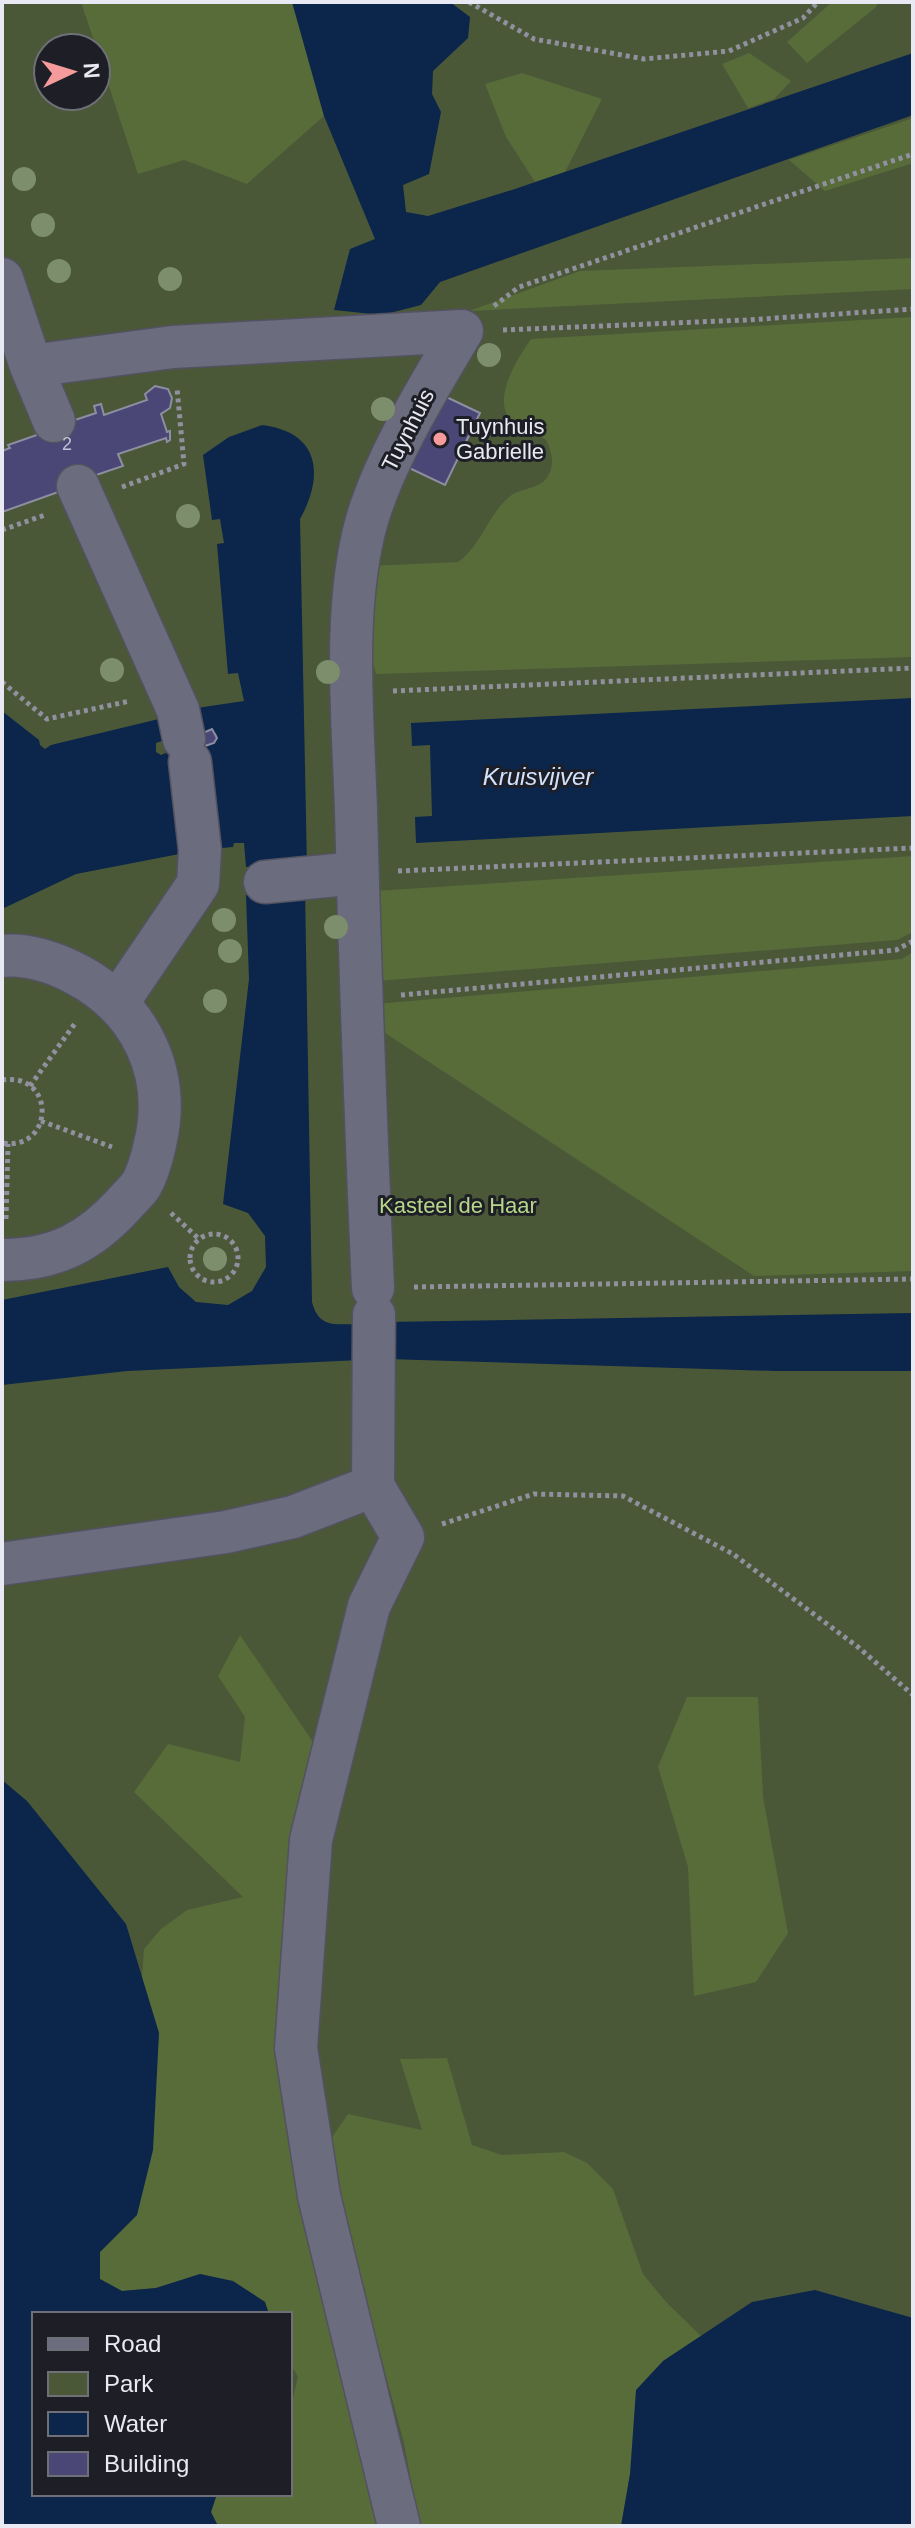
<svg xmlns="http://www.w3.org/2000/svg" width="915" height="2528" viewBox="0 0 915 2528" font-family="Helvetica,sans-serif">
<rect width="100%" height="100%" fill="#363546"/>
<path fill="#4a5838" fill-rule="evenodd" d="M 2,2 L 913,2 L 913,2526 L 2,2526 ZM 48,48 L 96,48 L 96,96 L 48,96 ZM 34,2314 L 290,2314 L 290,2494 L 34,2494 Z"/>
<path fill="#586c3a" d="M 81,2 L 292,2 L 324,116 L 247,184 L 184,160 L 138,174 Z
M 832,2 L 878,2 L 876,7 L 807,63 L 787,42 Z
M 749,53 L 791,81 L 774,99 L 748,108 L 722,64 Z
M 522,73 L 602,99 L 565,172 L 535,182 L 506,137 L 485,84 Z
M 913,118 L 913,163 L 825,191 L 789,160 Z
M 913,258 L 913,289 L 469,311 L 580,271 Z
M 913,317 L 913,657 L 376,674 L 367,642 L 369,566 L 458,562 C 481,546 488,515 509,497 C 521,487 540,490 548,476 C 555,464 552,452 546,440 C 535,433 521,429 512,421 C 490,400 518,358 531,339 Z
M 913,856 L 913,932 L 897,940 L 377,981 L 375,891 Z
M 913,952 L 913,1271 L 754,1276 L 376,1027 L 375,1004 L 902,959 Z
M 240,1635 L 313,1742 L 297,1823 L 283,2085 L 296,2187 L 347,2385 L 387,2526 L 218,2526 L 211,2512 L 217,2494 L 290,2494 L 290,2410 L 298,2377 L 290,2363 L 290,2314 L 269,2314 L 265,2302 L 233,2282 L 200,2274 L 156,2288 L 122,2291 L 100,2279 L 100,2252 L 137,2215 L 159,2033 L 142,1979 L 144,1949 L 161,1929 L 187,1910 L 243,1897 L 134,1792 L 168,1744 L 240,1762 L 245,1717 L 218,1676 Z
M 687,1697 L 758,1697 L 763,1797 L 788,1933 L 756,1982 L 694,1996 L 688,1867 L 658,1767 Z
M 447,2058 L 472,2145 L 502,2155 L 564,2152 L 587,2163 L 613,2189 L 643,2274 L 666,2302 L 702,2337 L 663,2361 L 630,2474 L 621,2526 L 419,2526 L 404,2443 L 342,2213 L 330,2140 L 348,2114 L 422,2130 L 400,2059 Z"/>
<path fill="#0b254b" d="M 292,2 L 450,2 L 470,17 L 468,38 L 433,71 L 432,94 L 441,112 L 429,174 L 403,185 L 406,212 L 428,216 L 512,190 L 913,53 L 913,115 L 440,282 L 421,305 L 382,315 L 334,310 L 350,249 L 375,239 L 324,116 Z
M 262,425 C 319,432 325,474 300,519 L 307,868 L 264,865 L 246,867 L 244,843 L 234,843 L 233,847 L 200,850 L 76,874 L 2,909 L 2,711 L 39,740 L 40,745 L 45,749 L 51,745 L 167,717 L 165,740 L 156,743 L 156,752 L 161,755 L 168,752 L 207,758 L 205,746 L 214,743 L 217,735 L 211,729 L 203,733 L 190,709 L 244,701 L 238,673 L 228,674 L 217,544 L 224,543 L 220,519 L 212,520 L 203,455 L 229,437 Z
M 913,698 L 913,816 L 416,843 L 415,817 L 432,816 L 430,745 L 412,746 L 411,723 Z
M 305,890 L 312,1302 C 319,1329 336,1324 360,1324 L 360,1360 L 127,1371 L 2,1385 L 2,1300 L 168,1267 L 179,1287 L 196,1302 L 228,1305 L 252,1291 L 266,1267 L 265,1236 L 248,1213 L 223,1204 L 249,979 L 246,895 Z
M 913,1313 L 913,1371 L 776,1371 L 387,1359 L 387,1322 Z
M 2,1780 L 27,1801 L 126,1924 L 159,2033 L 153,2150 L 137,2215 L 100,2252 L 100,2279 L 122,2291 L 156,2288 L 200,2274 L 233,2281 L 265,2302 L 269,2314 L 34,2314 L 34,2494 L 217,2494 L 211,2512 L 218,2526 L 2,2526 Z
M 815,2290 L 913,2318 L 913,2526 L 621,2526 L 630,2474 L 636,2390 L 663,2361 L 752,2302 Z"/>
<path fill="#4a4776" stroke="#8e8ea2" stroke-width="2" d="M 155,386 L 168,389 L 172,398 L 170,408 L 161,414 L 167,432 L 170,431 L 170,440 L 167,442 L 166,438 L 118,454 L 123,466 L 90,477 L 92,480 L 2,512 L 2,451 L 10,448 L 8,445 L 37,435 L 34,428 L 73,413 L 75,420 L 96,413 L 94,406 L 101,404 L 104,415 L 147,400 L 145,394 Z
M 440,394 L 480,413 L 445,485 L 405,466 Z
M 212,729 L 217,738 L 214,743 L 205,746 L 207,758 L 194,737 Z"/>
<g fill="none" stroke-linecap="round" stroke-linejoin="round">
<defs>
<path id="minor" d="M 2,279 L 31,366 L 54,421
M 31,366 L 173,347 L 462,331 C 429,386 385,459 367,520 C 342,608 353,719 356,810 C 360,969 366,1129 373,1288
M 78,486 L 178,710 L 184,739
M 265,882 L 357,873
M 2,956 C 27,953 56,963 78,975 C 141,1009 172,1074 155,1144 C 152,1158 148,1173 141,1185 C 137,1191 130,1197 125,1203 C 90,1242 55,1260 2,1260
M 118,1002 L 198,884 L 200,850 L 190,762
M 374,1315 L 373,1486 L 403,1537 L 369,1606 L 311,1840 L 296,2048 L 319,2196 L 399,2526
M 2,1564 L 226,1532 L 293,1517 L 373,1486"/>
</defs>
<use href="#minor" stroke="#535260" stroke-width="45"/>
<path stroke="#91909e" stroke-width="5" stroke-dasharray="4 4" stroke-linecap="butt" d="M 469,2 L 534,39 L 644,59 L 729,51 L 803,18 L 818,2
M 494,306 L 519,287 L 913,154
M 503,330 L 746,320 L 913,309
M 122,487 L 184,464 L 177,388
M 2,530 L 45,515
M 2,682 L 47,719 L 130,701
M 393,691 L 913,668
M 398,871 L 913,848
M 401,995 L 896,950 L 913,941
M 2,1080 C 57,1072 54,1152 2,1143
M 30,1086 L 76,1022
M 41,1121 L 112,1147
M 171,1213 L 199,1239
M 6,1219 L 8,1144
M190 1258a24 24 0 1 1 48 0a24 24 0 1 1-48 0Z
M 414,1287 L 913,1279
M 442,1524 L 534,1494 L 623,1496 L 733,1554 L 858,1647 L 913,1695"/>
<use href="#minor" stroke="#6c6c7f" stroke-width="42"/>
</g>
<g fill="#7c8e6b">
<circle cx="24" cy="179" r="12"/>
<circle cx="43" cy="225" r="12"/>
<circle cx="59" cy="271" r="12"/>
<circle cx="170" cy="279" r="12"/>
<circle cx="489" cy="355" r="12"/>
<circle cx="383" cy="409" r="12"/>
<circle cx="188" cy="516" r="12"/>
<circle cx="112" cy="670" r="12"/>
<circle cx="328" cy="672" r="12"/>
<circle cx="224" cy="920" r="12"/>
<circle cx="336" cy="927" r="12"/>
<circle cx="230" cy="951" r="12"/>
<circle cx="215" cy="1001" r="12"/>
<circle cx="215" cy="1259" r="12"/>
</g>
<circle fill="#f59b9b" stroke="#1e1e26" stroke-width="3" cx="440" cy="439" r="8"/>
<g text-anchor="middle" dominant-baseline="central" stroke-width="6" stroke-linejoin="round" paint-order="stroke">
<g font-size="18" fill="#c1c0d4">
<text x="67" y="444">2</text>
</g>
<g font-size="22" fill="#e9e9f4" stroke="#1e1e26" text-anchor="start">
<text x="456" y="426">Tuynhuis<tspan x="456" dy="25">Gabrielle</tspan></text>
</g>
<g font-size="22" fill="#e9e9f4" stroke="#1e1e26">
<text transform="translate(408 430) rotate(-63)">Tuynhuis</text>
</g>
<g font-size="22" fill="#b6d78a" stroke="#1e1e26">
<text x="458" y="1205">Kasteel de Haar</text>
</g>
<g font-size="24" font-style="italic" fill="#d0e3fe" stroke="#1e1e26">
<text x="538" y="776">Kruisvijver</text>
</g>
</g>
<rect width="915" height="2528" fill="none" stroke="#e9e9f4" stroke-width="8"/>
<rect x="32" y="2312" width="260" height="184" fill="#1e1e26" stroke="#6f6f78" stroke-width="2"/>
<rect x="48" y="2338" width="40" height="12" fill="#6c6c7f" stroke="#6f6f78" stroke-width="2"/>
<text x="104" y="2352" font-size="24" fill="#e9e9f4">Road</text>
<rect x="48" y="2372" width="40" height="24" fill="#4a5838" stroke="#6f6f78" stroke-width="2"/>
<text x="104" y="2392" font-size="24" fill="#e9e9f4">Park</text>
<rect x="48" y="2412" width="40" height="24" fill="#0b254b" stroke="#6f6f78" stroke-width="2"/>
<text x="104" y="2432" font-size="24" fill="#e9e9f4">Water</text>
<rect x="48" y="2452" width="40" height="24" fill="#4a4776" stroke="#6f6f78" stroke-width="2"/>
<text x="104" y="2472" font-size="24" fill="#e9e9f4">Building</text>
<g transform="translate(72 72) rotate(86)"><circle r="38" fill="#1e1e26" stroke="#6f6f78" stroke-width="2"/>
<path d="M0-6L14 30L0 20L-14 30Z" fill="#f59b9b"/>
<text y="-12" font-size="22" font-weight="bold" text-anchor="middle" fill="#e9e9f4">N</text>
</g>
</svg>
